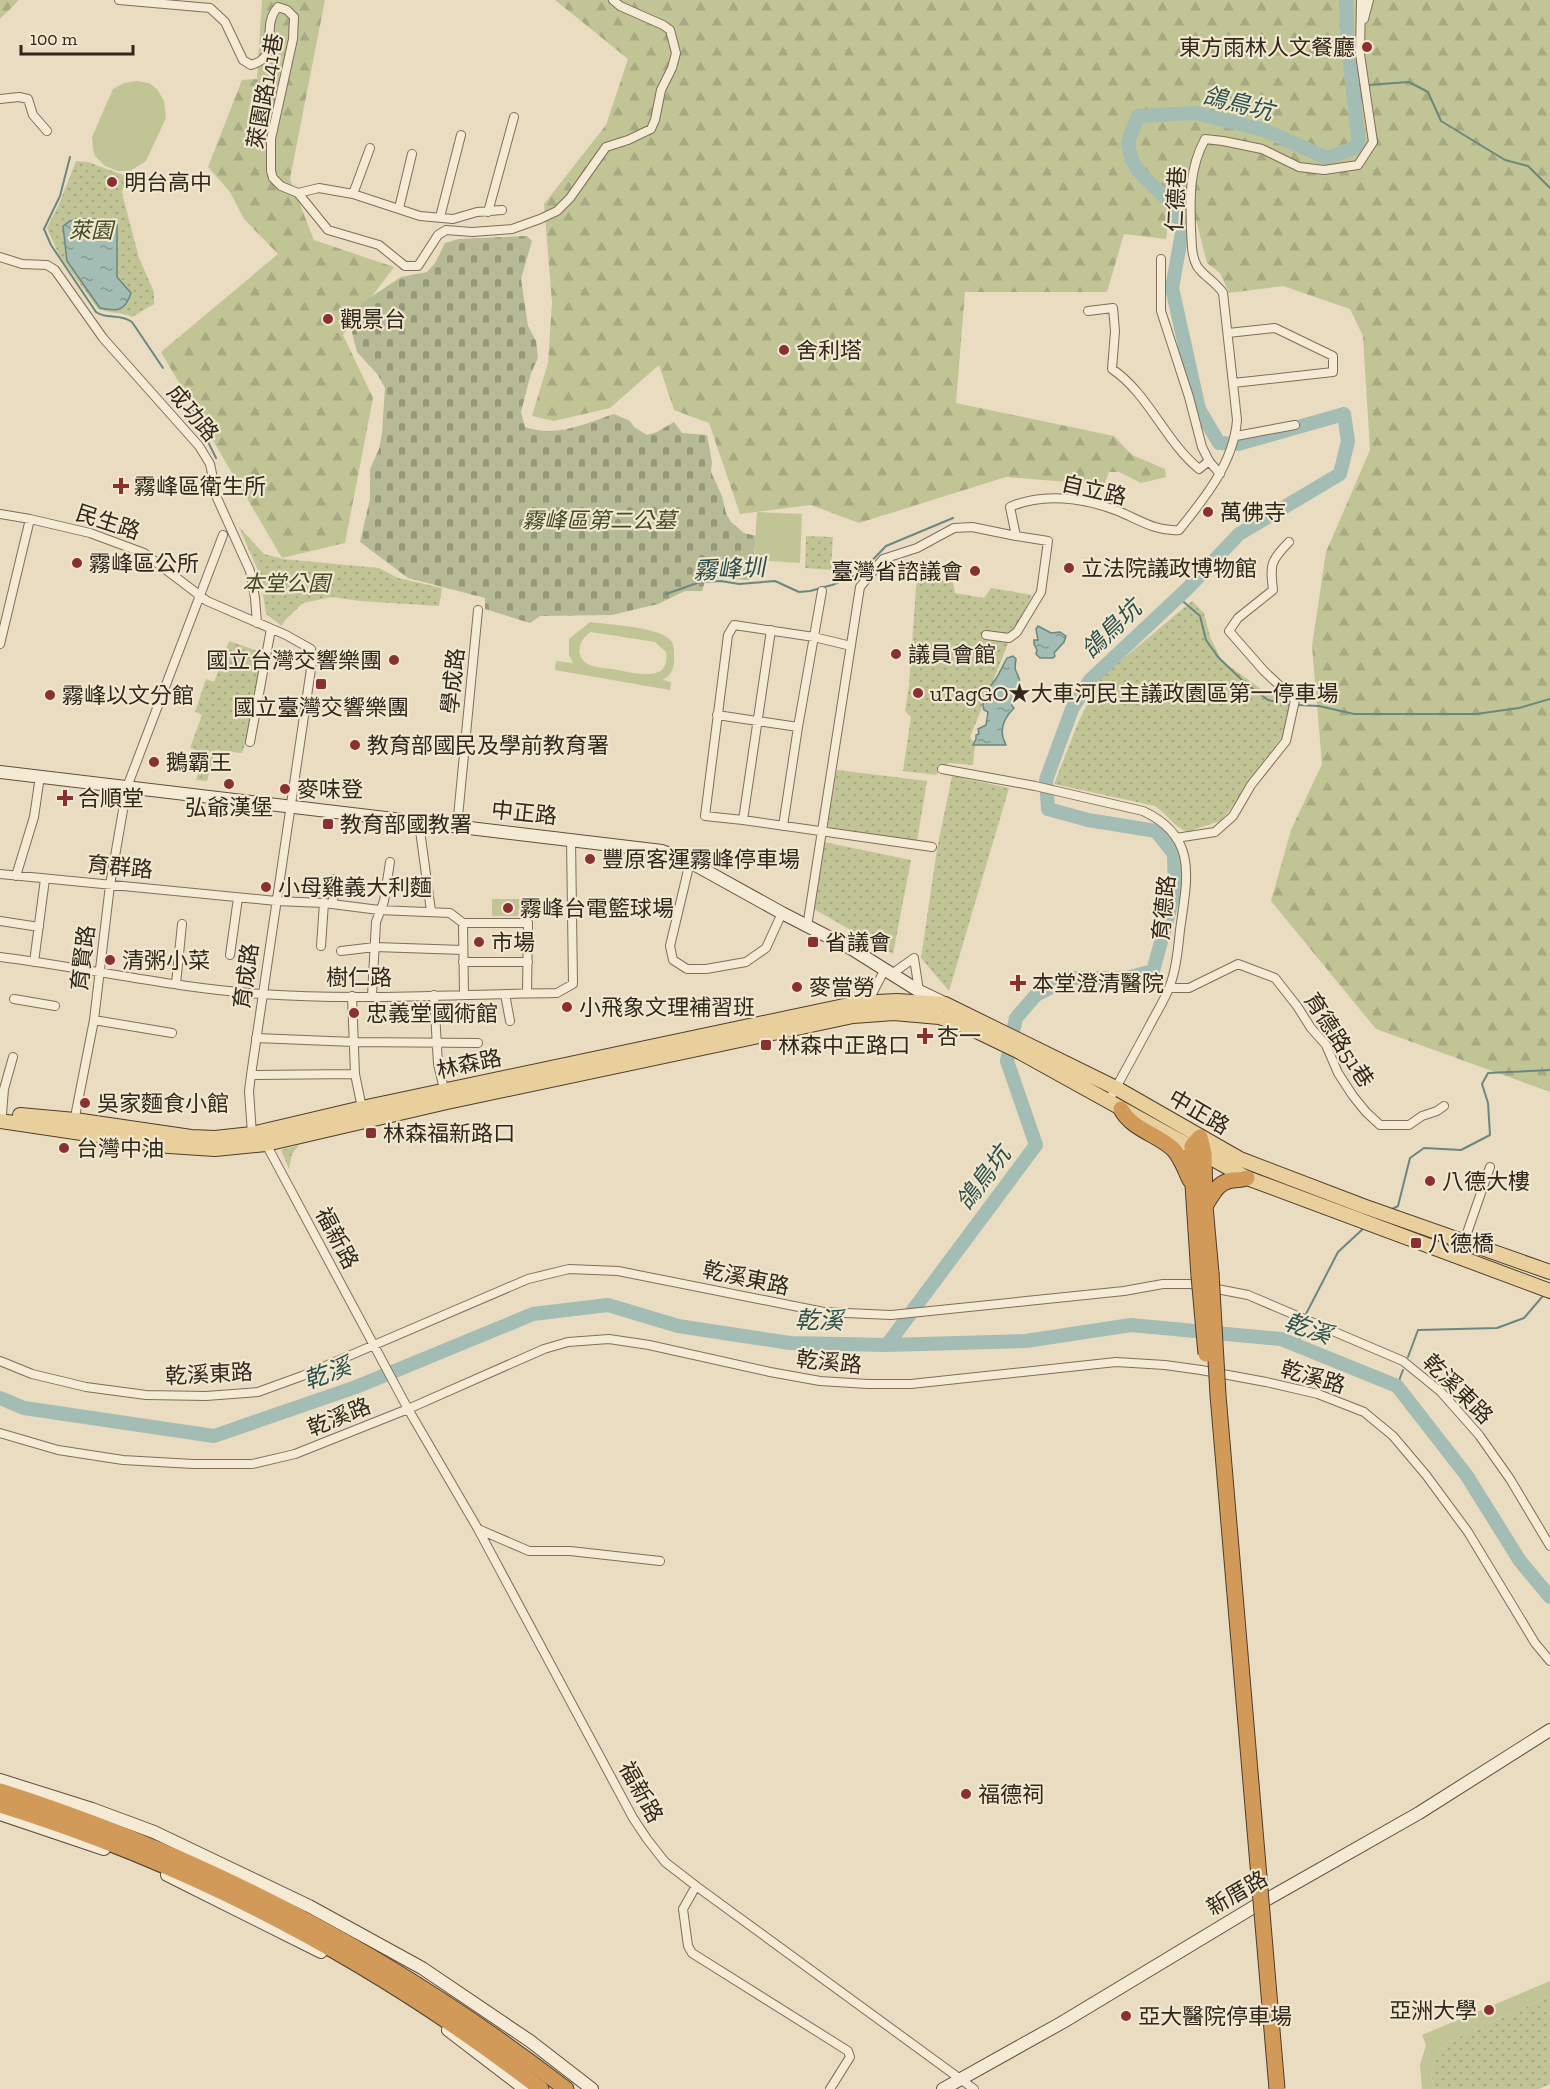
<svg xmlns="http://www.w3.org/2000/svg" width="1550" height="2089" viewBox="0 0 1550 2089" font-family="'Zilla Slab','Noto Sans TC',serif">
<defs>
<pattern id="green-dots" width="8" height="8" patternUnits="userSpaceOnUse" patternTransform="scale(1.5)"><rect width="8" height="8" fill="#c1c596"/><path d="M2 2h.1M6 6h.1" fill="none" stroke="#a6a981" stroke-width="1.8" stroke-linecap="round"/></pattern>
<pattern id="forest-firs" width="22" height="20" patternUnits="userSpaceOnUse" patternTransform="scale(1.5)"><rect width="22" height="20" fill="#c1c596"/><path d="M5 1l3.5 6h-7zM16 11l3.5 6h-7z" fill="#a6a981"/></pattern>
<pattern id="cemetery-stones" width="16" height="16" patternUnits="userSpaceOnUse" patternTransform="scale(1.5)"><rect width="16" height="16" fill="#b7bb95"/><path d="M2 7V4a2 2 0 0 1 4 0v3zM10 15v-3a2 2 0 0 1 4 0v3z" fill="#959879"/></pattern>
<pattern id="water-ripples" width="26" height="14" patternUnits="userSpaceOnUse" patternTransform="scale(1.5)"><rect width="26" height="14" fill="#a3bcb4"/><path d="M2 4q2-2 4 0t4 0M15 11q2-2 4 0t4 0" fill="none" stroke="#859992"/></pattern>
</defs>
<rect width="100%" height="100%" fill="#e9dcc1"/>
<path fill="url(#green-dots)" d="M 76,161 L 88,162 L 126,176 L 122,193 L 139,258 L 154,292 L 154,304 L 132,317 C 121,311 110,314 98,309 L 59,255 L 47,228 L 59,204 Z
M 239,527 L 264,554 L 283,559 L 379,568 L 398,578 L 442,588 L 439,606 L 360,601 L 332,597 L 303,603 L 284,621 L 282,626 L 266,614 L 260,575 Z
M 806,536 L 833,537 L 831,570 L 805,568 Z
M 917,575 L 953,582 L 955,593 L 984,598 L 991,588 L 1032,595 L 1010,639 L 970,737 L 975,744 L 973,765 L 948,763 L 936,775 L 903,771 L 911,717 L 905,711 L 909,686 Z
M 1192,601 L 1204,613 L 1210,637 L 1222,661 L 1268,694 L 1291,697 L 1284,735 L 1267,756 L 1230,810 L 1220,821 L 1187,832 C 1173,826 1168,815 1155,806 L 1054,784 L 1078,723 L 1099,679 Z
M 229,641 L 264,653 L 247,739 L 242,753 L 215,750 L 207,781 L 196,780 L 204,753 L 190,748 L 202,715 L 195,712 L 206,679 L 214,682 Z
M 837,770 L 927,781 L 917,841 L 827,828 Z
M 952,776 L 1009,788 L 949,991 L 921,958 L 937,849 Z
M 824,842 L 911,860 L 893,954 L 812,908 Z
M 299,1145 L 292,1154 L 289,1169 L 281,1150 Z
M 1550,1996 L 1550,2084 L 1539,2089 L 1435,2089 C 1427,2072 1434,2054 1448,2042 Z"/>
<path fill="url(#forest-firs)" d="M 0,0 L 19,0 L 0,19 Z
M 262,0 L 325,0 L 290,179 L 314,240 L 394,267 L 343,335 L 373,398 L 345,543 L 282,558 L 161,352 L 278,254 L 244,219 L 230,192 L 208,167 L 242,80 L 257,79 Z
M 555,0 L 1550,0 L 1550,1092 L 1376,1029 L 1271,901 L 1291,830 L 1322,764 L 1312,646 L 1326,552 L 1370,450 L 1363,336 L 1350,309 L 1283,286 L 1229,293 L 1220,273 L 1207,263 L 1196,220 L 1168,224 L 1166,239 L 1124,234 L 1107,292 L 965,292 L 956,403 L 1114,436 L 1132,455 L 1165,469 L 1166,477 L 1141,483 L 1119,472 L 1109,472 L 1104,485 L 1006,477 L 859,523 L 811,505 L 740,514 L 709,423 L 674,410 L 659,365 L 610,408 L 554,421 L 532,416 L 548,363 L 552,302 L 544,204 L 606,125 L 628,59 Z"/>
<path fill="url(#cemetery-stones)" d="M 527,236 L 532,241 L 521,279 L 528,326 L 536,341 L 538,358 L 531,373 L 521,412 L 525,427 C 556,438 584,424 614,414 L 630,421 L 634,427 L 647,435 L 657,432 L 674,422 L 682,433 L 707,435 L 712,462 L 711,472 L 722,496 L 726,513 L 731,522 L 744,533 L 756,536 L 751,580 L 706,578 L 702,591 L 685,591 L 658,604 L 612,615 L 540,616 L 530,623 L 485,609 L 485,598 L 408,578 L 360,542 L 370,499 L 370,469 L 379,449 L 382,433 L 385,388 L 378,375 L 357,352 L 352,333 L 354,316 L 362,303 L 401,277 L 427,272 L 435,263 L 445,243 L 459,239 Z"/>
<path fill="#c1c596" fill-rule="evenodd" d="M 137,81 L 149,83 L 157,89 L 164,101 L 166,118 L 146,161 L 130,171 L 118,171 L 105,166 L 95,156 L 93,150 L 92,137 L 113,89 L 124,83 Z
M 757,512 L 802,514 L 800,563 L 754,560 Z
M 590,622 C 608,625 662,626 672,642 C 674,646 674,651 674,656 C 675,666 672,675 663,680 L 671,682 L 670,690 L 555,670 L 556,661 L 573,663 L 569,655 L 569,639 ZM 591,632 L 655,642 L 666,652 C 671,684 635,673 617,670 C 608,668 593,668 586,663 C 574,654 580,638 591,632 Z
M 524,899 L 524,916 L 492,916 L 492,899 Z
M 1550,1981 L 1550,1996 L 1448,2042 C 1434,2054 1427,2072 1435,2089 L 1422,2089 L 1420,2065 L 1426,2045 L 1422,2035 Z"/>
<path fill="url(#water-ripples)" stroke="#6b8880" stroke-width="1.5" d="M 78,219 L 112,219 L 117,225 L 117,277 L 131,293 C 125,311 118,312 100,308 L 67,261 L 63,226 L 70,221 Z
M 1038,626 L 1051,633 L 1060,632 L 1066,636 L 1064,642 L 1054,653 L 1055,656 L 1053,658 L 1040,658 L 1036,654 L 1037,650 L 1034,644 L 1034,640 L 1038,640 L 1036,629 Z
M 1013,656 L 1016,659 C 1013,675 1019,671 1020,683 C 1022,692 1013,698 1012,706 L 1014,708 C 1003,719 998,731 1006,745 L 973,745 L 976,739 L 976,735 L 979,734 L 978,729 L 986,725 L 988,712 L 984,710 C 980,696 988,690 995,680 C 1000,673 1003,665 1007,658 Z"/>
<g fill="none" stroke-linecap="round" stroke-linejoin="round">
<path stroke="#6b8880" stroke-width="2" d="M 1368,85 L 1409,82 L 1428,92 L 1441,121 L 1505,160 L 1528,166 L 1550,188
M 1352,86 L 1362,85
M 70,157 L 60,196 L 44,229 L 51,245 L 96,312 C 107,320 119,313 132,322 L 163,368
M 192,409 L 216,458
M 666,594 L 700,582 L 721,581 L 739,584 L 775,581 L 799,592 L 810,591 L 832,585 L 859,574 L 886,546 L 953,518
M 1178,597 L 1200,616 L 1206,640 L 1218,657 L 1245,683 L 1268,700 L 1292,705
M 1298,705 L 1319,706 L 1354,714 L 1476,714 L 1519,708 L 1550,699
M 1392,1209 L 1398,1206 L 1410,1158 L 1424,1148 L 1461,1150 L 1490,1135 L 1488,1103 L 1482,1084 L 1488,1073 L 1550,1070
M 1306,1314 L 1338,1252 L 1365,1227
M 1298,1346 L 1303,1327
M 1408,1357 L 1418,1330 L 1497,1328 L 1524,1318 L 1542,1297
M 1397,1386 L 1403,1370"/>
<path stroke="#a3bcb4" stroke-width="14" d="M 887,1345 L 1036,1145 L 1007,1061 L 1016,1018 L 1036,995 L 1069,978 L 1126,978 L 1153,971 L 1175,891 L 1174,854 L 1156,831 L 1088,820 L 1048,809 L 1046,780 L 1072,709 L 1090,680 L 1188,588 L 1239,534 L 1340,474 L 1348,441 L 1344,414 L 1238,444 L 1219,443 L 1199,409 L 1172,288 L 1183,227 L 1171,203 L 1139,172 L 1131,158 L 1128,142 L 1138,116 L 1195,113 L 1264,130 L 1327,158 L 1359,146 L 1347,37 L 1346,0
M 0,1398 L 24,1408 L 214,1436 L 356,1387 L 533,1314 L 608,1305 L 678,1326 L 790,1343 L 887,1345 L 1026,1341 L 1131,1325 L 1281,1339 L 1397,1386 L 1467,1476 L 1520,1561 L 1550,1597"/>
<defs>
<path id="street" d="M 119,0 L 210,8 L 225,22 L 243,60 L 251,65 C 283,56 259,28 278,7 L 287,10 L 294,17 L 293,39 L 271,139 L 271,171 L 273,178 L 281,186 L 298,193 L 319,188 L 353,194 L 420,216 L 453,219 L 477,212 L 502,210
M 1364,19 L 1369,0
M 0,99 L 19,97 L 28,99 L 33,115 L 47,131
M 298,193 L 328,230 L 379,245 L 405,266 L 418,266 L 438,235 L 446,230 L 472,232 L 512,229 L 540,219 L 557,211 L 570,198 L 606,147 L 628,140 L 651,129 L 655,120 L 661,90 L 672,68 L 676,53 L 670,30 L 663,25 L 620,6 L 613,0
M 353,194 L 370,148
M 399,208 L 412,154
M 488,212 L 514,117
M 440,217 L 461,135
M 0,257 L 22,264 L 47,265 L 55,270 L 103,338 L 199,446 L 210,464 L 217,498 L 250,571 L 255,598 L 257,623
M 1161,259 L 1161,311 L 1189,397 L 1202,447 L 1209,461
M 1088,311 L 1113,308 L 1115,331 L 1112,369 C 1148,393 1165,441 1199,469 L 1209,461 L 1220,474
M 1228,333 L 1275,328 L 1333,356 L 1333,372 L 1233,383
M 1236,436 L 1295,425
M 0,514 L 30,519 L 90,533 L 144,553 L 207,601 L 286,635 L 311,649 L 312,662 L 251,1075 L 249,1091 L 252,1134 L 266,1144 L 408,1409 L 478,1529 L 633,1818 L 647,1839 L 665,1862 L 696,1886 L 974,2089
M 986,635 L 1009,638 L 1017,632 L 1041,592 L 1048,541 L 1016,536 L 1010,507 C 1043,492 1084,498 1118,511 C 1138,519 1156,532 1179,530 C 1205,498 1234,462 1237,420 L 1223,293 C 1216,282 1202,275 1197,266 C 1191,255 1192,243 1191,230 C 1190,197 1189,169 1205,139 L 1223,141 L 1262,149 L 1299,167 L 1324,170 L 1358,165 L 1373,142 L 1360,54 L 1361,0
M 0,644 L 30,519
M 851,646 L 814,637 L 734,625 L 728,635 L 705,816 L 743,820 L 932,847
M 717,715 L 798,727
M 250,742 L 271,629
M 942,769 L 1035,786 L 1143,811 C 1199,837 1187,879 1180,930 C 1178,949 1176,971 1169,988 C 1164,1001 1156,1013 1150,1025 C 1136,1051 1122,1077 1108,1102
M 743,820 L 771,630
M 419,823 L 431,911
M 783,826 L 798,727 L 822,591
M 457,827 L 478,610
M 1176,838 L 1215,832 L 1233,816 L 1251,785 L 1286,741 L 1295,700 L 1264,671 L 1229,631 L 1238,618 L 1273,590 C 1270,565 1270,561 1289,542
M 690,862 L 670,946 L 673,960 L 687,969 L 706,969 L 746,962 L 766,948 L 782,913
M 0,874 L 276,901 L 324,903 L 379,910 L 450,913 L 463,923 L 464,995
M 16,876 L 34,817 L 40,776
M 333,904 L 334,879
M 0,921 L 39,927
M 463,923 L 528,923 L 527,993
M 807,927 L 860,587 L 883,559 L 917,548 L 954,528 L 972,527 L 1016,536
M 321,946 L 324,903
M 341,951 L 375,947 L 463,950
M 230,955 L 238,898
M 0,957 C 87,968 174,988 261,994 C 359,1001 459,994 557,993 L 573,984 L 571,839
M 34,962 L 45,879
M 463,962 L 528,962
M 893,973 L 914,958 L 919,991
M 176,984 L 182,924
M 1169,988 L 1189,988 L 1238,964 L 1275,978 L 1297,1006 L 1311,1028 L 1326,1045 L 1338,1073 L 1353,1096 L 1366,1112 L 1380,1125 L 1409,1125 L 1422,1116 L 1437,1111 L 1444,1106
M 505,994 L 510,1021
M 434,995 L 438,1064 L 445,1093
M 352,996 L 355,1074 L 362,1108
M 372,996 L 376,922 L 384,901 L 390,862
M 14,999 L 55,1006
M 862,1001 L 871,996 L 885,969
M 94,1020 L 172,1033
M 256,1038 L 354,1042 L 478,1043
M 251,1075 L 355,1074
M 2,1114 L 4,1089 L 13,1057
M 74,1122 L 94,1020 L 110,885 L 127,787 L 223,535
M 1459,1256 L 1490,1167
M 0,1361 L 32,1374 L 86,1387 L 146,1395 L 206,1396 L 258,1392 L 302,1376 L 528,1279 L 569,1269 L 618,1271 L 824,1312 L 891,1315 L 1124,1291 L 1163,1284 L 1191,1284 L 1248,1295 L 1403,1361 L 1441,1392 L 1479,1435 L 1510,1479 L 1550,1546
M 0,1433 L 58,1450 L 123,1460 L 193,1464 L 252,1464 L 295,1454 L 408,1409 L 544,1349 L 568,1342 L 609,1339 L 649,1345 L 770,1372 L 820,1381 L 868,1384 L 911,1384 L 1116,1362 L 1165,1365 L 1201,1370 L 1266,1382 L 1318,1394 L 1364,1412 L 1393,1436 L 1426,1475 L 1468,1532 L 1535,1643 L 1550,1661
M 478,1529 L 529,1551 L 570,1551 L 660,1561
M 696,1886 L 683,1909 L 688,1946 L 692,1953 L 848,2051 L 850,2057 L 830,2089"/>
<path id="secondary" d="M 0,772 L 662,851 L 690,862 L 782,913 L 852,949 L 919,991 L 944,1003
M 0,1780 L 92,1809 L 154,1832 L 309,1906 L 422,1968 L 530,2041 L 592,2089
M 0,1814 L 104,1849
M 167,1875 L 321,1952
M 448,2030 L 525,2089
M 943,2089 L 1063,2022 L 1257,1905 L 1419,1813 L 1550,1730"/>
<path id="primary" d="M 20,1115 L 75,1120 L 191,1137 L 215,1138 L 252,1134 L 362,1108 L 858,1003 L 897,1001 L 945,1004 L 1116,1088 L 1240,1159 L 1363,1206 L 1550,1272
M 0,1121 L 169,1146 L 215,1149 L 266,1144 L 447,1102 L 853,1016 L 894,1013 L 939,1017 L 968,1027 L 1018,1051 L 1247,1178 L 1550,1291"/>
<path id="highway" d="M 1121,1109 C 1132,1130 1158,1134 1174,1150 C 1182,1159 1185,1170 1190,1180
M 1200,1137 L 1204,1153 L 1205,1206 L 1211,1273
M 1205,1206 C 1213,1194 1217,1182 1233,1180 C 1238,1180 1241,1180 1247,1178
M 1199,1276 L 1193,1185 L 1192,1146 L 1200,1137
M 0,1791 C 207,1857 394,1956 566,2089
M 0,1805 C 196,1866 379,1964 541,2089"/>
</defs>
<use href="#street" stroke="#806e5a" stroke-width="10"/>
<use href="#secondary" stroke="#624f3e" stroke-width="14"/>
<use href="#primary" stroke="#4e3d2e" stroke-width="16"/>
<use href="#highway" stroke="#4e3d2e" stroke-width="17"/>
<use href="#street" stroke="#f5ead3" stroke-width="8"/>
<use href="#secondary" stroke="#f5ead3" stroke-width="12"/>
<use href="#primary" stroke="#e9cf9b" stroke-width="14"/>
<use href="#highway" stroke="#d19a58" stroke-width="15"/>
<defs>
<path id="highway-bridge" d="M 1211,1273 L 1218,1395 L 1277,2089
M 1199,1276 L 1206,1354"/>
</defs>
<use href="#highway-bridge" stroke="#4e3d2e" stroke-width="17" stroke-linecap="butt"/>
<use href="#highway-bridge" stroke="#d19a58" stroke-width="15"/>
</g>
<g fill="#893033" stroke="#f1e7cf" stroke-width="2">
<circle cx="1367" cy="47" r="6"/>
<circle cx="112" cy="182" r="6"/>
<circle cx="328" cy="319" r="6"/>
<circle cx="784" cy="350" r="6"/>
<path d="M118 477h6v6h6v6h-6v6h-6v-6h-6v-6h6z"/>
<circle cx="1208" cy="512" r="6"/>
<circle cx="77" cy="563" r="6"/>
<circle cx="1069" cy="568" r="6"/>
<circle cx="975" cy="571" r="6"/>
<circle cx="896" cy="654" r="6"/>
<circle cx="394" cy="660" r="6"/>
<rect x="315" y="678" width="12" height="12" rx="3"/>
<circle cx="918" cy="693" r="6"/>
<circle cx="50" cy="695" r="6"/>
<circle cx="355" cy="745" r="6"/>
<circle cx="154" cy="762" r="6"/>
<circle cx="229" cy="784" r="6"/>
<circle cx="285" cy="789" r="6"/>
<path d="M62 789h6v6h6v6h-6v6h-6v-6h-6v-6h6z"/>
<rect x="322" y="818" width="12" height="12" rx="3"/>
<circle cx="590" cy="859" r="6"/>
<circle cx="266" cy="887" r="6"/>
<circle cx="508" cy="908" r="6"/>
<circle cx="479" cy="942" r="6"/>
<rect x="807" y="936" width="12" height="12" rx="3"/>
<circle cx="110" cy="960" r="6"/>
<path d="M1015 974h6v6h6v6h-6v6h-6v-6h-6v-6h6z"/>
<circle cx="797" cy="987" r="6"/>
<circle cx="567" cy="1007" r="6"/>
<circle cx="354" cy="1013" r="6"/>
<path d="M922 1027h6v6h6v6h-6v6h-6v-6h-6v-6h6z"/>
<rect x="760" y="1039" width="12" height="12" rx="3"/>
<circle cx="85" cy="1103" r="6"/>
<rect x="365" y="1127" width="12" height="12" rx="3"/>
<circle cx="64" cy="1148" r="6"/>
<circle cx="1430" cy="1181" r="6"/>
<rect x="1410" y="1237" width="12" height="12" rx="3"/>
<circle cx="966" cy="1794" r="6"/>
<circle cx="1489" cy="2010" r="6"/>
<circle cx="1126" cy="2016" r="6"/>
</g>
<g text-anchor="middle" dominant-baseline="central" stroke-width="4.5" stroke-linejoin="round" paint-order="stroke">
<g font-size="22" fill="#31271d" stroke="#f1e7cf" text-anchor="start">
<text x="1355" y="47" text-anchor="end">東方雨林人文餐廳</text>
<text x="124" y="182">明台高中</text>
<text x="340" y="319">觀景台</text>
<text x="796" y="350">舍利塔</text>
<text x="134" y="486">霧峰區衛生所</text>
<text x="1220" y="512">萬佛寺</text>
<text x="89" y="563">霧峰區公所</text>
<text x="1081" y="568">立法院議政博物館</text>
<text x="963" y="571" text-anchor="end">臺灣省諮議會</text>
<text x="908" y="654">議員會館</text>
<text x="382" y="660" text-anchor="end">國立台灣交響樂團</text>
<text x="930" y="693">uTagGO★大車河民主議政園區第一停車場</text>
<text x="62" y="695">霧峰以文分館</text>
<text x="321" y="707" text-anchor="middle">國立臺灣交響樂團</text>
<text x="367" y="745">教育部國民及學前教育署</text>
<text x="166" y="762">鵝霸王</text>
<text x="297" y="789">麥味登</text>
<text x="78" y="798">合順堂</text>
<text x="229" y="807" text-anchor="middle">弘爺漢堡</text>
<text x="340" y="824">教育部國教署</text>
<text x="602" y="859">豐原客運霧峰停車場</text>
<text x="278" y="887">小母雞義大利麵</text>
<text x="520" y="908">霧峰台電籃球場</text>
<text x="491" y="942">市場</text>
<text x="825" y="942">省議會</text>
<text x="122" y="960">清粥小菜</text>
<text x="1032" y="983">本堂澄清醫院</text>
<text x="809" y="987">麥當勞</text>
<text x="579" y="1007">小飛象文理補習班</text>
<text x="366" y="1013">忠義堂國術館</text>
<text x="937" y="1036">杏一</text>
<text x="778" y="1045">林森中正路口</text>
<text x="97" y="1103">吳家麵食小館</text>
<text x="383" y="1133">林森福新路口</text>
<text x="76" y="1148">台灣中油</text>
<text x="1442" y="1181">八德大樓</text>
<text x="1428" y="1243">八德橋</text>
<text x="978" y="1794">福德祠</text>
<text x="1477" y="2010" text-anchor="end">亞洲大學</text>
<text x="1138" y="2016">亞大醫院停車場</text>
</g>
<g font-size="22" fill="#31271d" stroke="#f1e7cf">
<text transform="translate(265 91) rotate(-80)">萊園路141巷</text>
<text transform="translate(1176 199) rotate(-87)">仁德巷</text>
<text transform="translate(193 413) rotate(50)">成功路</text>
<text transform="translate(1094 490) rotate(13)">自立路</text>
<text transform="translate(108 522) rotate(18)">民生路</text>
<text transform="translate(453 681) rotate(-84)">學成路</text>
<text transform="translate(524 813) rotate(6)">中正路</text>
<text transform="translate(120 867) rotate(5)">育群路</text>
<text transform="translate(1164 908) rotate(-84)">育德路</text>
<text transform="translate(83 958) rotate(-83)">育賢路</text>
<text transform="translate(246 976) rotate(-82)">育成路</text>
<text x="359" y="977">樹仁路</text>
<text transform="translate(1339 1040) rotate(57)">育德路51巷</text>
<text transform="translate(469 1064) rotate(-12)">林森路</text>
<text transform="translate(1199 1112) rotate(30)">中正路</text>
<text transform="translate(337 1238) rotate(62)">福新路</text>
<text transform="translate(746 1278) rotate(12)">乾溪東路</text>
<text transform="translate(829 1362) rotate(6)">乾溪路</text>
<text transform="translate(209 1374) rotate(-3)">乾溪東路</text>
<text transform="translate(1313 1377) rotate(16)">乾溪路</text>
<text transform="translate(1458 1389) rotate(45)">乾溪東路</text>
<text transform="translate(339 1417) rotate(-22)">乾溪路</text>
<text transform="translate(641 1792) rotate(61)">福新路</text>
<text transform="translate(1237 1893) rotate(-30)">新厝路</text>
</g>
<g font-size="22" font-style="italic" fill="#434c26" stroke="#f1e7cf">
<text x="91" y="230">萊園</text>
<text x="599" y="520">霧峰區第二公墓</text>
<text x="286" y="583">本堂公園</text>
</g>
<g font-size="24" font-style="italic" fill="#2e504d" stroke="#f1e7cf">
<text transform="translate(1238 103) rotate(14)">鴿鳥坑</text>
<text transform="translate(729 569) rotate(-3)">霧峰圳</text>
<text transform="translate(1111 629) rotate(-44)">鴿鳥坑</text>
<text transform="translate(983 1178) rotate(-53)">鴿鳥坑</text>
<text transform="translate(819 1320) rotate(1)">乾溪</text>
<text transform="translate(1308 1328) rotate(19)">乾溪</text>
<text transform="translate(327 1373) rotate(-20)">乾溪</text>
</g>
</g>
<path d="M21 45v9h112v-9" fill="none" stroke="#31271d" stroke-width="3"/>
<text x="30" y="45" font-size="18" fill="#31271d" stroke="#f1e7cf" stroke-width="4.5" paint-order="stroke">100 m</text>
</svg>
